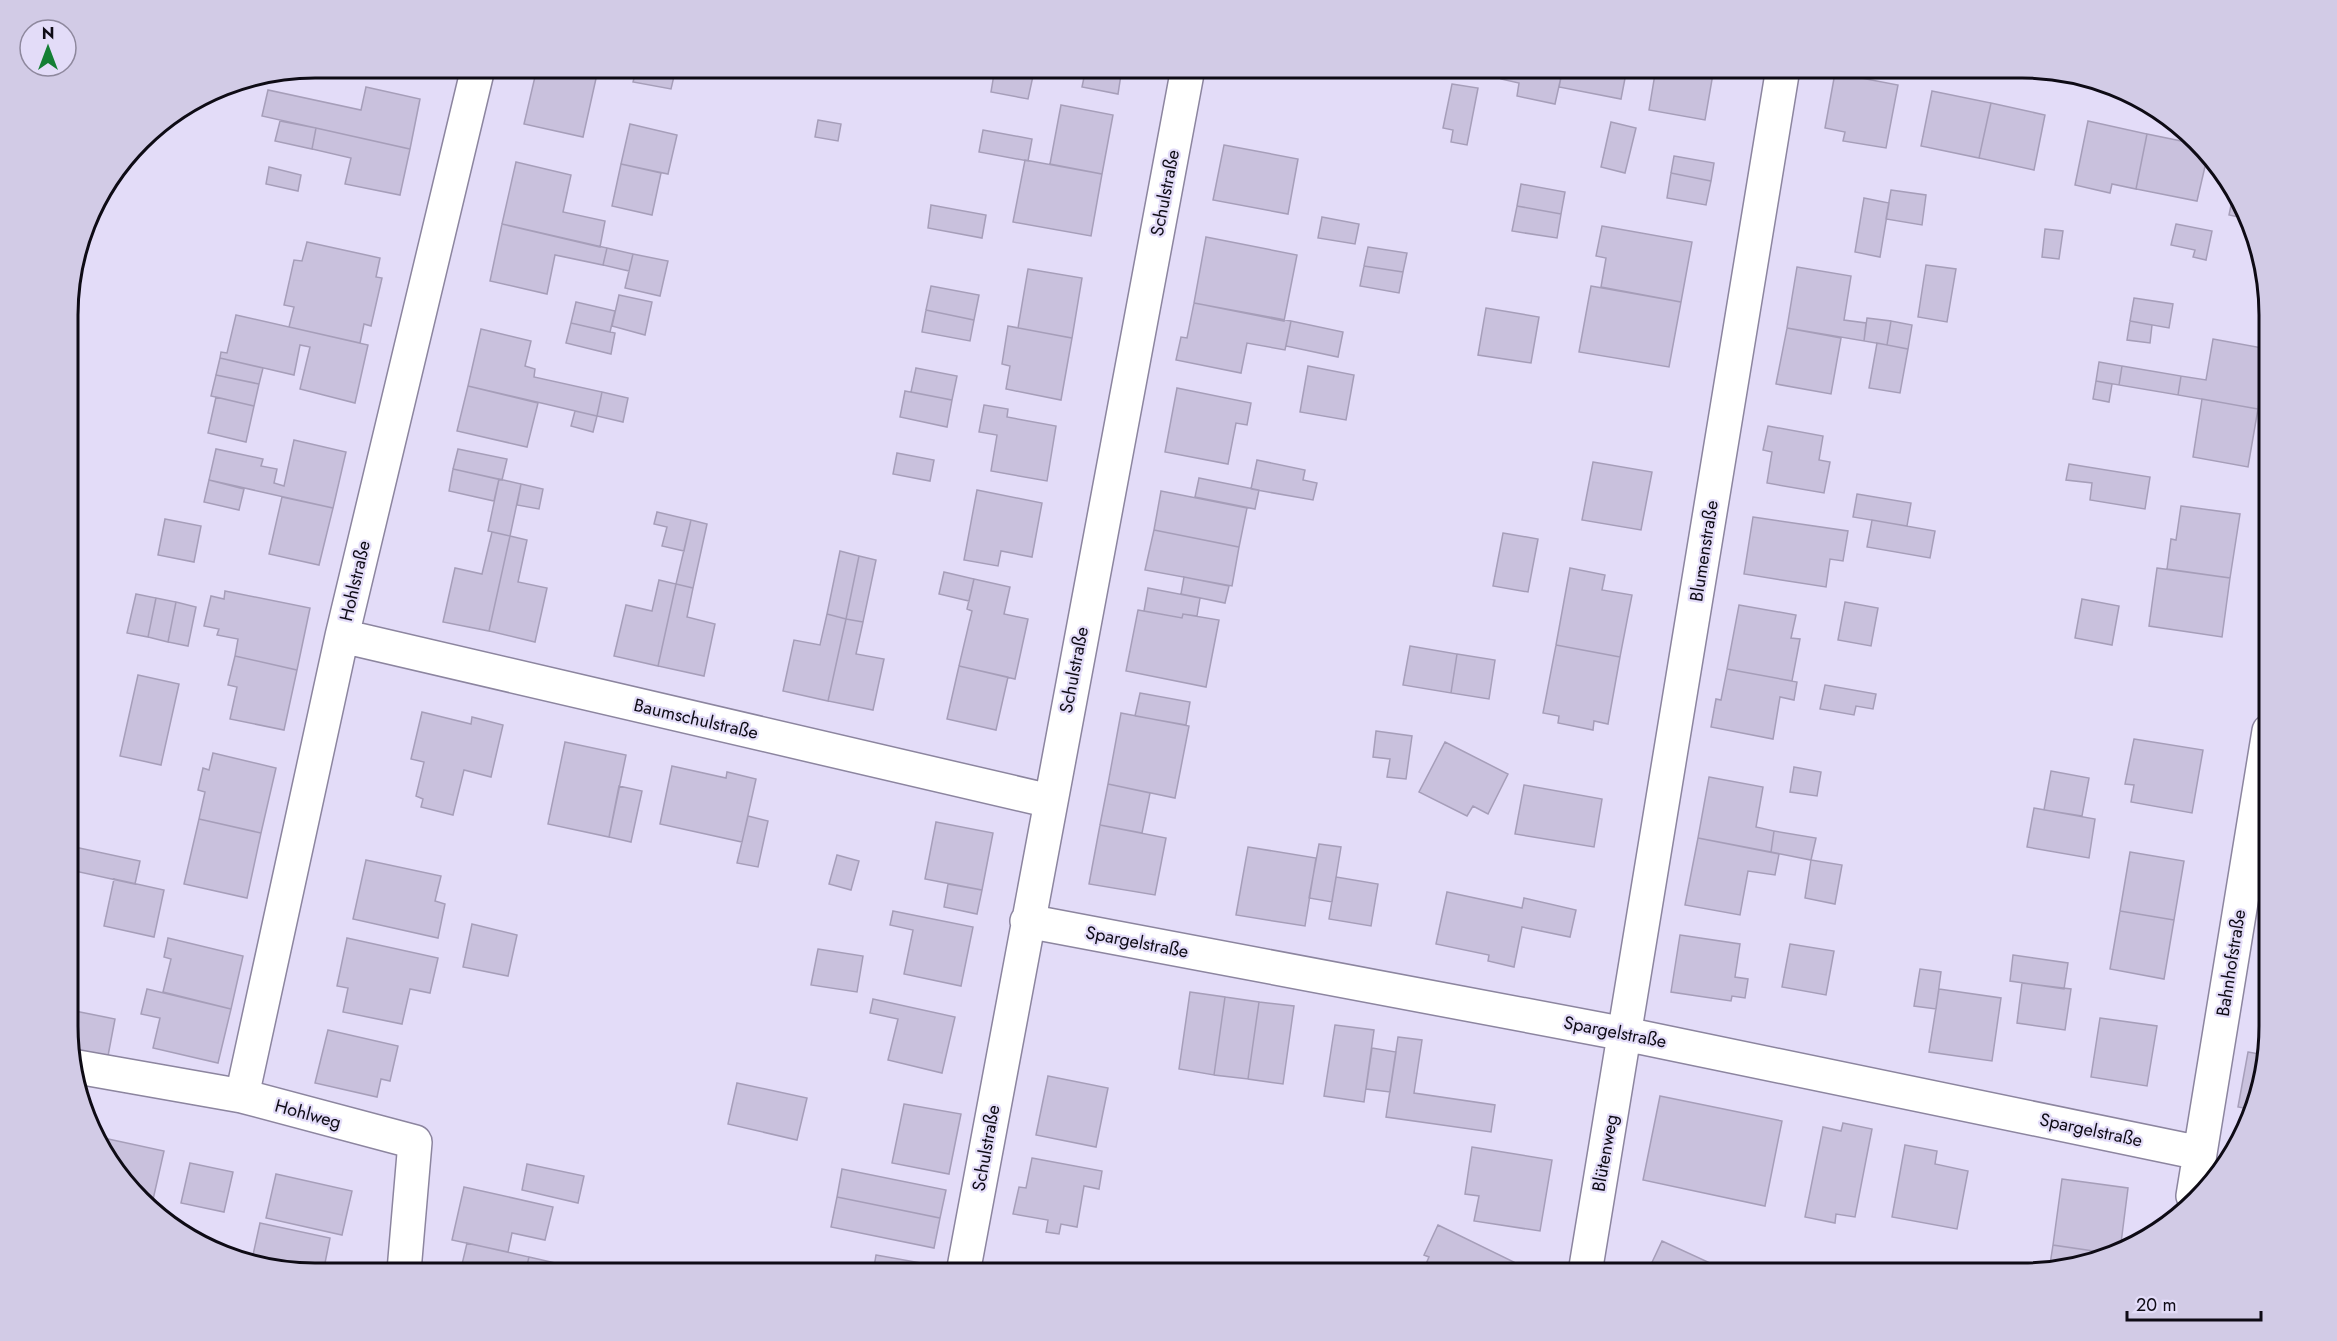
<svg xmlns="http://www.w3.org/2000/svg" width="2337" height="1341" viewBox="0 0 2337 1341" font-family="Jost,sans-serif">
<rect width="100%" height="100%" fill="#e3dcf8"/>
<path fill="#c9c1dd" stroke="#a69eb9" stroke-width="1.5" d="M 537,68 L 568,68 L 597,74 L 583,137 L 524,124 Z
M 568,68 L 593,68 L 592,73 Z
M 637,68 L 676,68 L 671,89 L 633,82 Z
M 995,68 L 1033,76 L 1028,99 L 991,92 Z
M 1086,68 L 1122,68 L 1118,94 L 1082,87 Z
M 1503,68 L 1563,68 L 1555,104 L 1517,96 L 1519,83 L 1501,79 Z
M 1563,68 L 1627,68 L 1621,99 L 1559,87 Z
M 1656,68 L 1714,68 L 1705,120 L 1649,110 Z
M 1835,73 L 1898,85 L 1886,148 L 1843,141 L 1845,132 L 1825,128 Z
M 1452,84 L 1478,88 L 1467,145 L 1451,142 L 1453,130 L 1443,128 Z
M 366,87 L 420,99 L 410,149 L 262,116 L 268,90 L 361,110 Z
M 1932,91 L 1991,103 L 1979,158 L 1921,146 Z
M 1991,103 L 2045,115 L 2034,170 L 1979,158 Z
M 1061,105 L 1113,115 L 1102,174 L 1050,164 Z
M 818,120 L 841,124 L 838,141 L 815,137 Z
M 280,121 L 316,128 L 312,149 L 275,141 Z
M 2088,121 L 2147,134 L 2136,189 L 2112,184 L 2110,193 L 2075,185 Z
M 1611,122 L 1636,128 L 1625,173 L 1601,167 Z
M 630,124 L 677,135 L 668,174 L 621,164 Z
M 316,128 L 410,149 L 400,195 L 345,184 L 351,158 L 312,149 Z
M 983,130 L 1032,139 L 1028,161 L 979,152 Z
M 2147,134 L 2191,143 L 2207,158 L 2197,201 L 2136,189 Z
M 1224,145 L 1298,159 L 1288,214 L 1213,200 Z
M 1674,156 L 1714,163 L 1711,181 L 1671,173 Z
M 1025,160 L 1102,174 L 1091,236 L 1013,222 Z
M 516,162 L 571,175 L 563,212 L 605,221 L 600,247 L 502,224 Z
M 621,164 L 661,173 L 652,215 L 612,206 Z
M 269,167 L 301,175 L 298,191 L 266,184 Z
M 1671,173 L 1711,181 L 1706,205 L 1667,198 Z
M 1521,184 L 1565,192 L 1561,214 L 1517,206 Z
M 1891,190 L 1926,195 L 1922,225 L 1886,219 Z
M 2234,191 L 2248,219 L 2229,215 Z
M 1864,198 L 1889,203 L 1880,257 L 1855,252 Z
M 931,205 L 986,215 L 982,238 L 928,228 Z
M 1517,206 L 1561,214 L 1557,238 L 1512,231 Z
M 1322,217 L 1359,224 L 1355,244 L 1318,238 Z
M 502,224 L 607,248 L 603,265 L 555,255 L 547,294 L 490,281 Z
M 2176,224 L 2212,231 L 2206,260 L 2193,257 L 2195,250 L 2171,245 Z
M 1602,226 L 1692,242 L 1681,302 L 1601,287 L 1606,258 L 1596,256 Z
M 2045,229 L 2063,231 L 2059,259 L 2042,257 Z
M 1206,237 L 1297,255 L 1284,321 L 1194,303 Z
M 307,242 L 380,258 L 376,277 L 382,278 L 371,326 L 364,324 L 360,343 L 289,327 L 294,307 L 284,305 L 294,260 L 302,261 Z
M 1368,247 L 1407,253 L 1403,272 L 1364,266 Z
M 607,248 L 633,254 L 629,271 L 603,265 Z
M 633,254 L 668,261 L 660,296 L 625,288 Z
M 1926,265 L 1956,269 L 1947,322 L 1918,317 Z
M 1364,266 L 1403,272 L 1399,293 L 1360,286 Z
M 1797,267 L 1851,276 L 1844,320 L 1866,323 L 1864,341 L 1787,328 Z
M 1028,269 L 1082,278 L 1072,338 L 1018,328 Z
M 931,286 L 979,295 L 974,320 L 926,310 Z
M 1591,286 L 1681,302 L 1669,367 L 1579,352 Z
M 619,295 L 652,302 L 645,335 L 612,326 Z
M 2134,298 L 2173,304 L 2169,328 L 2130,321 Z
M 576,302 L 615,311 L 610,332 L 571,323 Z
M 1194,303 L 1291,321 L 1285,350 L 1247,343 L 1241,373 L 1176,360 L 1181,337 L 1187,338 Z
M 1486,308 L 1539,317 L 1531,363 L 1478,355 Z
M 926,310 L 974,320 L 970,341 L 922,332 Z
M 236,315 L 368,345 L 355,403 L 300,389 L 310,347 L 300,345 L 294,375 L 220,358 L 221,352 L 227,353 Z
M 1867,318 L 1891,321 L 1887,345 L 1864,341 Z
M 1291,321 L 1343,332 L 1338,357 L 1286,346 Z
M 1891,321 L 1912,325 L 1908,349 L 1887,345 Z
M 2130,321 L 2152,325 L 2150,343 L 2127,340 Z
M 571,323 L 615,333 L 611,354 L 566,343 Z
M 1008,326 L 1072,338 L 1061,400 L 1006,389 L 1010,366 L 1002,364 Z
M 1787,328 L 1841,338 L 1831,394 L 1776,384 Z
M 481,329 L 531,341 L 525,366 L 535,369 L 534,377 L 602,392 L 597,416 L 468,386 Z
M 2213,339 L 2268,349 L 2258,409 L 2178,395 L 2181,376 L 2206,380 Z
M 1877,343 L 1908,349 L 1900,393 L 1869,388 Z
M 220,358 L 263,368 L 259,384 L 216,375 Z
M 2099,362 L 2122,366 L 2119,385 L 2096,381 Z
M 1308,366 L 1354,375 L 1346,420 L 1300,412 Z
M 2122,366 L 2181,376 L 2178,395 L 2119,385 Z
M 916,368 L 957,376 L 952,400 L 911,392 Z
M 216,375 L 259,384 L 254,406 L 211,396 Z
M 2096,381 L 2112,384 L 2109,402 L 2093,399 Z
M 468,386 L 538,403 L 527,447 L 457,431 Z
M 1177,388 L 1251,403 L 1247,425 L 1236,423 L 1228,464 L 1165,452 Z
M 905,391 L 952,400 L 947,427 L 900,417 Z
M 602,392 L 628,398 L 623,422 L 597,416 Z
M 216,397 L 254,406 L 246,442 L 208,433 Z
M 2202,399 L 2258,409 L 2248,467 L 2193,457 Z
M 984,405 L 1008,409 L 1007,417 L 1056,426 L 1047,481 L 991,471 L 997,435 L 979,432 Z
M 575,411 L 597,416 L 593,432 L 571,426 Z
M 1768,426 L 1823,436 L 1819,460 L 1830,462 L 1824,493 L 1767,483 L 1772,452 L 1763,450 Z
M 294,440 L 346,452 L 333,508 L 209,480 L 216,449 L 263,459 L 261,466 L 277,469 L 274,483 L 284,486 Z
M 458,449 L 507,459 L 502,480 L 453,469 Z
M 897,453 L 934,460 L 930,481 L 893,474 Z
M 1257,460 L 1305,470 L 1303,480 L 1317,483 L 1313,500 L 1251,489 Z
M 1593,462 L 1652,472 L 1641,530 L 1582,520 Z
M 2069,464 L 2150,477 L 2145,509 L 2090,500 L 2092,483 L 2066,480 Z
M 453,469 L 499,479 L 494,501 L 449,491 Z
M 1199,478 L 1259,490 L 1255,509 L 1195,497 Z
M 499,479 L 521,484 L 510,536 L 488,531 Z
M 209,480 L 244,489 L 239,510 L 204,502 Z
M 521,484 L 543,489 L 539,509 L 517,505 Z
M 977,490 L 1042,503 L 1032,557 L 1001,551 L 998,566 L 964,560 Z
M 1161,491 L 1247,508 L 1239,547 L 1154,530 Z
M 1857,494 L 1911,503 L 1907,526 L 1853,517 Z
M 282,497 L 333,508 L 319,565 L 269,554 Z
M 2181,506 L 2240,514 L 2230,578 L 2167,569 L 2171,539 L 2176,540 Z
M 657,512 L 691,520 L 684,551 L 662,546 L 667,527 L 654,524 Z
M 1753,517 L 1848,531 L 1843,561 L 1830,559 L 1826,587 L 1744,574 Z
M 165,519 L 201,526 L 194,562 L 158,555 Z
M 691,520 L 707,524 L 693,588 L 676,584 Z
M 1872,520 L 1935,531 L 1930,558 L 1867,547 Z
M 1154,530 L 1239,547 L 1232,586 L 1145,570 Z
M 492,532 L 510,536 L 489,631 L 443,622 L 455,568 L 482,574 Z
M 1503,533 L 1538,539 L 1528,592 L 1493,586 Z
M 510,536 L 527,540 L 518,582 L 547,588 L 535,642 L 489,631 Z
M 840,551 L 859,556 L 846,619 L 827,614 Z
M 859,556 L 876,560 L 863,622 L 846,619 Z
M 1570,568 L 1605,575 L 1602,590 L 1632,595 L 1620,657 L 1556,645 Z
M 2157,568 L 2230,578 L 2222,637 L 2149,626 Z
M 944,572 L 974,579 L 969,601 L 939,594 Z
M 1184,577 L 1229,586 L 1225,603 L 1181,594 Z
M 974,579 L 1010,587 L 1004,614 L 1028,619 L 1015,679 L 959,666 L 972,611 L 967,609 Z
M 659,580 L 676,584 L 658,666 L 614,656 L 626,605 L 652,611 Z
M 676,584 L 693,588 L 687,617 L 715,624 L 704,676 L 658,666 Z
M 1148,588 L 1200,598 L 1197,616 L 1183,614 L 1182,618 L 1144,611 Z
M 225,591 L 310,608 L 297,670 L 235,656 L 238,639 L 217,635 L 219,629 L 204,626 L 211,596 L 224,599 Z
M 136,594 L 156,598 L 148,637 L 127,633 Z
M 156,598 L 176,602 L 168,642 L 148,637 Z
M 2082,599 L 2119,606 L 2112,645 L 2075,638 Z
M 176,602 L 196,607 L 188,646 L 168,642 Z
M 1845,602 L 1878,608 L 1871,646 L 1838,640 Z
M 1739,605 L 1796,615 L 1791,638 L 1800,639 L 1792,681 L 1727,669 Z
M 1138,610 L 1182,618 L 1183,614 L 1219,620 L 1206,687 L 1126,671 Z
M 827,614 L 846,619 L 828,701 L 783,691 L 794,640 L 820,645 Z
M 846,619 L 863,622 L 856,654 L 884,659 L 873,710 L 828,701 Z
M 1556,645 L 1620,657 L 1608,724 L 1594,721 L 1593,730 L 1558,723 L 1559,716 L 1543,713 Z
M 1410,646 L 1457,654 L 1451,693 L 1403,685 Z
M 1457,654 L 1495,660 L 1489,699 L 1451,693 Z
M 235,656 L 297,670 L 284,730 L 230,719 L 237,687 L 228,685 Z
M 959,666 L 1008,677 L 996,730 L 947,719 Z
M 1727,669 L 1797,682 L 1794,700 L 1780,697 L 1773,739 L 1711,727 L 1716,699 L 1721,700 Z
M 138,675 L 179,684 L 161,765 L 120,756 Z
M 1825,685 L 1876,694 L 1873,709 L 1856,706 L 1854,715 L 1820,709 Z
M 1140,693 L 1190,702 L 1186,725 L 1135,716 Z
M 422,712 L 471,724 L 472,717 L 503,725 L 491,777 L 464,770 L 453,815 L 421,807 L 423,799 L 416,796 L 424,762 L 411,759 Z
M 1121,713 L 1189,726 L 1175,798 L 1108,784 Z
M 1376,731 L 1412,736 L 1406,779 L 1387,777 L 1390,759 L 1373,757 Z
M 2134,739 L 2203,750 L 2192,813 L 2131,802 L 2134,785 L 2125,784 Z
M 565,742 L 626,755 L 609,837 L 548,824 Z
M 1445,742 L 1508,774 L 1488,814 L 1473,806 L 1467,816 L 1419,792 Z
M 213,753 L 276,768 L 261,833 L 199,819 L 205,792 L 198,790 L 203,768 L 209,770 Z
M 672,766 L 726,778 L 727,772 L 756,779 L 742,842 L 660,824 Z
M 1794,767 L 1821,772 L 1817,796 L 1790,792 Z
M 2051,771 L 2089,778 L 2082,816 L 2044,810 Z
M 1709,777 L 1763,787 L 1756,827 L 1774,831 L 1771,852 L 1698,838 Z
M 1108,784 L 1150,793 L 1142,833 L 1100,825 Z
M 1524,785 L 1602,799 L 1594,847 L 1515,834 Z
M 619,786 L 642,791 L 631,842 L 609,837 Z
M 2034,808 L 2095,819 L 2089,858 L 2027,847 Z
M 748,816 L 768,821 L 758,867 L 737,863 Z
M 199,819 L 261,833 L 247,898 L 184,884 Z
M 936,822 L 993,833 L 982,890 L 925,879 Z
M 1100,825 L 1166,838 L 1155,895 L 1089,884 Z
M 1774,831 L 1816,838 L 1811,860 L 1771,852 Z
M 1698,838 L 1779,854 L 1775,875 L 1748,871 L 1740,915 L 1685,905 Z
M 1319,844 L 1341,847 L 1332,902 L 1309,898 Z
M 70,846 L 140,861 L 135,884 L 70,870 Z
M 1248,847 L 1316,858 L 1305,926 L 1236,915 Z
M 2130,852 L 2184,861 L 2174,920 L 2120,911 Z
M 837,855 L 859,861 L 851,890 L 829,884 Z
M 366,860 L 441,876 L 435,901 L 445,904 L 438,938 L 353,919 Z
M 1811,860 L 1842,865 L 1835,904 L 1805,898 Z
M 1336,877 L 1378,884 L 1371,926 L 1329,919 Z
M 114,879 L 164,890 L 154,937 L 104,926 Z
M 948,884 L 982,890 L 977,914 L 944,907 Z
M 1447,892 L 1522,908 L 1524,898 L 1576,910 L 1570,937 L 1522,927 L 1514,967 L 1488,961 L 1489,955 L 1436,944 Z
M 893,911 L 973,927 L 961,986 L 904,974 L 913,930 L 890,925 Z
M 2120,911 L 2174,920 L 2164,979 L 2110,969 Z
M 472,924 L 517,935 L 508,976 L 463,967 Z
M 1680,935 L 1740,944 L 1735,977 L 1748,979 L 1745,998 L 1732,996 L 1731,1001 L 1671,992 Z
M 168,938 L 243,956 L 231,1009 L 163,992 L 171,959 L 164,957 Z
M 347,938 L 438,958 L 430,993 L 410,989 L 402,1024 L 343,1012 L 348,988 L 337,986 Z
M 1790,944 L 1834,951 L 1826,995 L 1782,987 Z
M 818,949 L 863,956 L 857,992 L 811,985 Z
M 2013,955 L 2068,963 L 2064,989 L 2010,981 Z
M 1920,969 L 1941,972 L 1936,1009 L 1914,1006 Z
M 2022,983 L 2071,989 L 2065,1030 L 2017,1023 Z
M 147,989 L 231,1009 L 218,1063 L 153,1048 L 160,1018 L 141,1014 Z
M 1939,989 L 2001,998 L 1992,1061 L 1929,1052 Z
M 1190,992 L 1225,997 L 1214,1075 L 1179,1069 Z
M 1225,997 L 1259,1002 L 1248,1079 L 1214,1075 Z
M 873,999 L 955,1017 L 942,1073 L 888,1060 L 898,1019 L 870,1013 Z
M 1259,1002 L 1294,1006 L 1283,1084 L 1248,1079 Z
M 70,1010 L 115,1019 L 107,1061 L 70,1054 Z
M 2100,1018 L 2157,1026 L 2147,1086 L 2091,1077 Z
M 1335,1025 L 1374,1030 L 1364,1102 L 1324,1096 Z
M 328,1030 L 398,1046 L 390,1081 L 381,1079 L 377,1097 L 315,1083 Z
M 1398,1037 L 1422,1040 L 1414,1093 L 1495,1105 L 1491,1132 L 1386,1117 Z
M 1372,1048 L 1396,1052 L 1390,1092 L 1366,1089 Z
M 2248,1052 L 2265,1055 L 2249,1109 L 2238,1107 Z
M 1048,1076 L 1108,1088 L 1096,1147 L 1036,1135 Z
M 737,1083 L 807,1098 L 797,1140 L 728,1124 Z
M 1660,1096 L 1782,1121 L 1765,1206 L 1643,1180 Z
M 904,1104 L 961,1114 L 949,1174 L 892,1163 Z
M 1843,1123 L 1872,1129 L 1855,1217 L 1836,1214 L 1835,1223 L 1805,1217 L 1823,1127 L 1841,1131 Z
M 2236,1132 L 2241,1133 L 2233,1154 Z
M 99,1137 L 164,1151 L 152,1204 L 109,1163 Z
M 1905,1145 L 1937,1151 L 1935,1164 L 1968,1171 L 1957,1229 L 1892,1217 Z
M 1472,1147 L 1552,1160 L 1540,1231 L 1474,1221 L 1479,1196 L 1465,1194 Z
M 1032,1158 L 1102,1171 L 1099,1189 L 1084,1186 L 1077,1227 L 1061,1224 L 1059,1234 L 1046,1232 L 1048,1220 L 1013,1214 L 1019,1187 L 1026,1188 Z
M 190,1163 L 233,1172 L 224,1212 L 181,1203 Z
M 527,1164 L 584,1176 L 578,1203 L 522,1190 Z
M 842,1169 L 946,1190 L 940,1218 L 837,1197 Z
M 276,1174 L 352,1191 L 342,1235 L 266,1218 Z
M 2062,1179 L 2128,1188 L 2120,1251 L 2114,1254 L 2053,1245 Z
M 464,1187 L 553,1207 L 545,1240 L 512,1233 L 508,1252 L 452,1240 Z
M 837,1197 L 940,1218 L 934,1248 L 831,1227 Z
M 260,1223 L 330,1238 L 323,1273 L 251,1264 Z
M 1438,1225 L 1518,1264 L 1514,1273 L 1422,1273 L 1429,1257 L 1424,1255 Z
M 1662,1241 L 1721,1268 L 1718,1273 L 1647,1273 Z
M 467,1243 L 529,1257 L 525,1273 L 460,1273 Z
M 2053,1245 L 2114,1254 L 2101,1260 L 2049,1271 Z
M 876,1255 L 927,1264 L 925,1273 L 873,1273 Z
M 529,1257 L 560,1264 L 558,1273 L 525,1273 Z"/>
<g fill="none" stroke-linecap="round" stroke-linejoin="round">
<defs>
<path id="street" d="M 342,636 L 1050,801
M 1027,921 L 1625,1034 L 2200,1153
M 72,1066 L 242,1096 L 415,1142 L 404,1271
M 242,1096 L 342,636 L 478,68
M 2193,1196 L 2269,731
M 963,1273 L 1188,68
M 1585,1273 L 1783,68"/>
</defs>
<use href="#street" stroke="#8c859f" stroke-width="36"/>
<use href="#street" stroke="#fff" stroke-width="33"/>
</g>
<g text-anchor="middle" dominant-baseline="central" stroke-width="4.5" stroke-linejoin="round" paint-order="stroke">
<g font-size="18" fill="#0e0b15" stroke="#e3dcf8">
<text transform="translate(1165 193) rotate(-79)">Schulstraße</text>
<text transform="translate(1704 551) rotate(-81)">Blumenstraße</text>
<text transform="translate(355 581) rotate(-77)">Hohlstraße</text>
<text transform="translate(1074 670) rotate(-79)">Schulstraße</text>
<text transform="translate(696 719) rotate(13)">Baumschulstraße</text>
<text transform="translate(1137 942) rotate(11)">Spargelstraße</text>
<text transform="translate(2231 963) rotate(-81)">Bahnhofstraße</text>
<text transform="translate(1615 1032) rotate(11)">Spargelstraße</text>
<text transform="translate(308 1114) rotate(15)">Hohlweg</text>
<text transform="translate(2091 1130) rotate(12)">Spargelstraße</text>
<text transform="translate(986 1148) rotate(-80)">Schulstraße</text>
<text transform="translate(1605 1153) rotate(-80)">Blütenweg</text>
</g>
</g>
<path d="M0 0H2337V1341H0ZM315 78H2022A237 237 0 0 1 2259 315V1026A237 237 0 0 1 2022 1263H315A237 237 0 0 1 78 1026V315A237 237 0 0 1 315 78Z" fill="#d2cbe6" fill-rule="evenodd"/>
<path fill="none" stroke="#0e0b15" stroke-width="3" d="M315 78H2022A237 237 0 0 1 2259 315V1026A237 237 0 0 1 2022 1263H315A237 237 0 0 1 78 1026V315A237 237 0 0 1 315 78Z"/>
<g transform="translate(48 48)"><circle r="28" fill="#e3dcf8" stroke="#8e889d" stroke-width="1.5"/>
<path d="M0-4.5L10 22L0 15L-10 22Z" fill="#147f34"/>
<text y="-9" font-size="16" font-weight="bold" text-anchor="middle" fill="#0e0b15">N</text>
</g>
<path d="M2127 1311v9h134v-9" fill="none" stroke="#0e0b15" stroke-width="3"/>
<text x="2136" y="1311" font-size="18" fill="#0e0b15" stroke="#e3dcf8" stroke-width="4.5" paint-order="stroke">20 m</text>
</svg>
